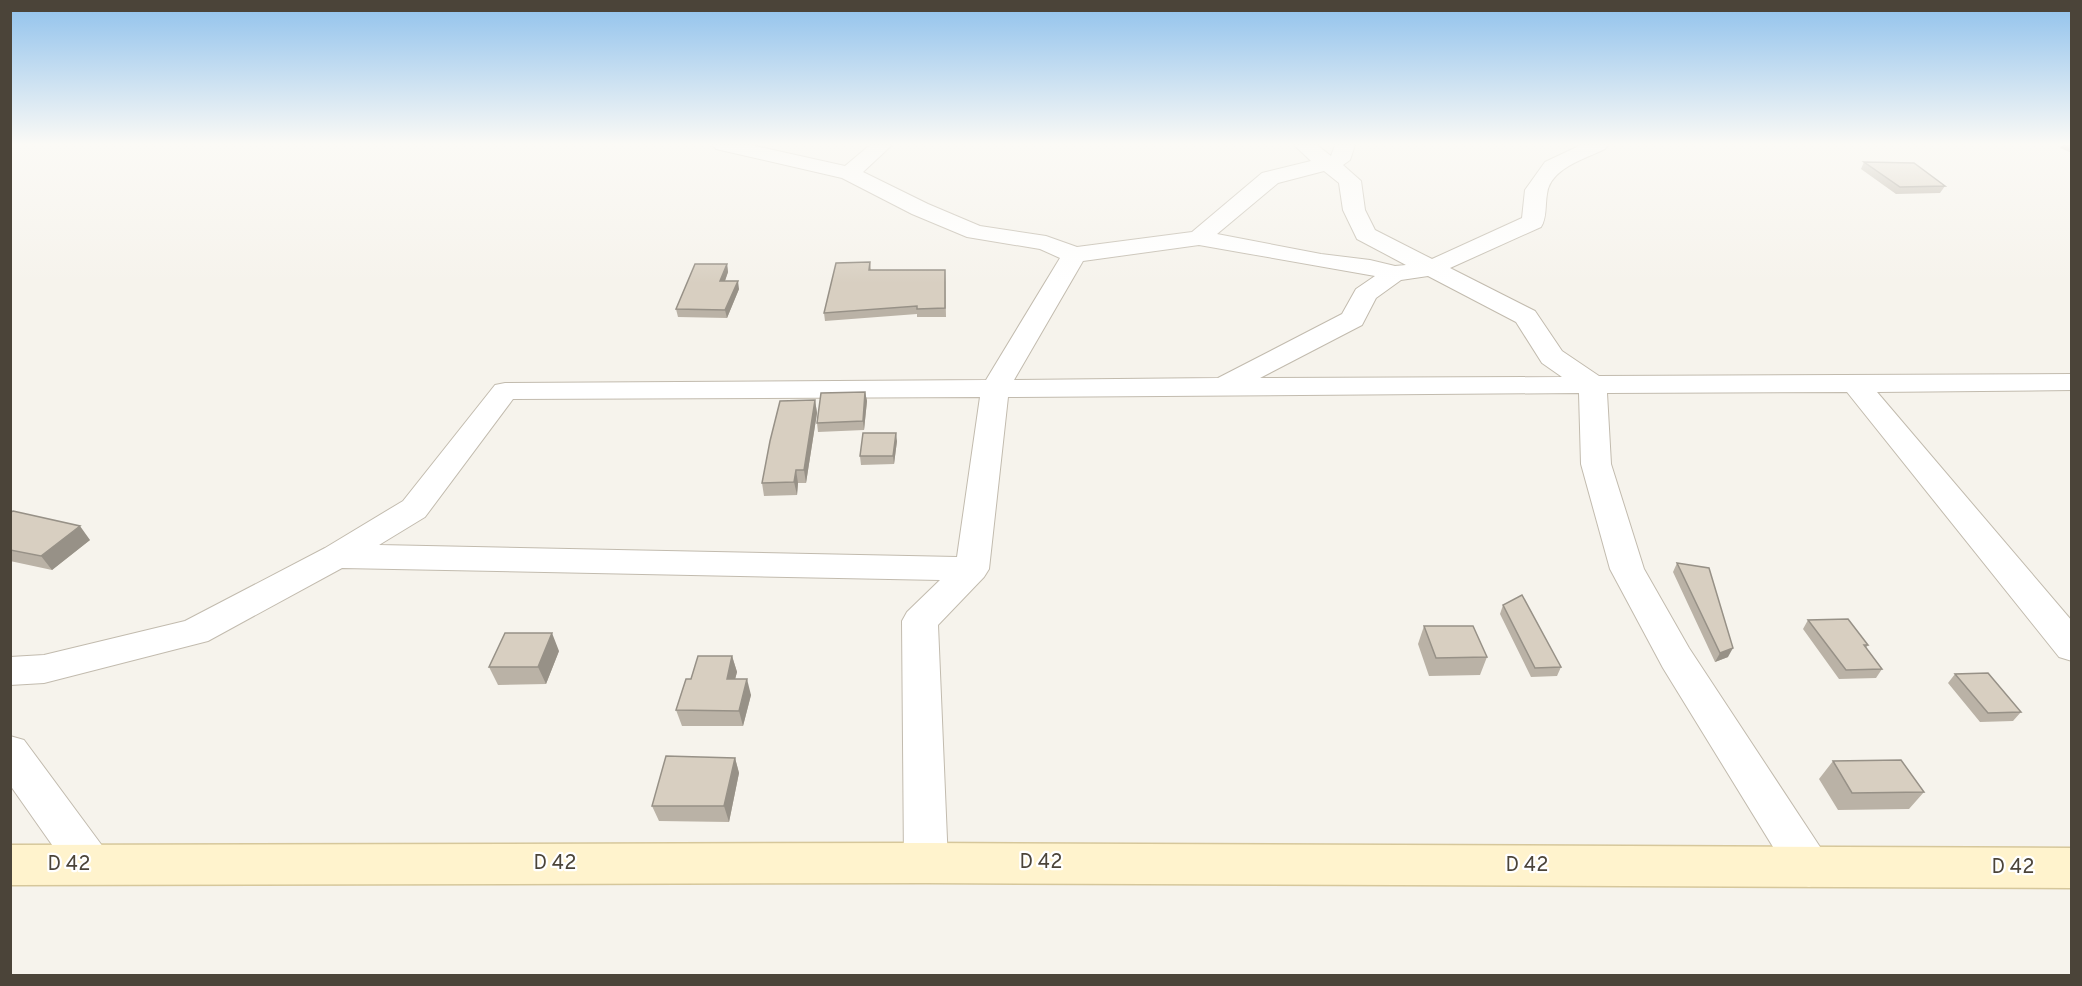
<svg xmlns="http://www.w3.org/2000/svg" width="2082" height="986" viewBox="0 0 2082 986" font-family="Overpass,sans-serif">
<rect width="100%" height="100%" fill="#f6f3ec"/>
<g fill="none" stroke-linecap="round" stroke-linejoin="round">
<defs>
<path id="street" d="M 713,145 L 751,145 L 845,166 L 870,145 L 892,145 L 863,172 L 928,204 L 980,226 L 1046,236 L 1077,247 L 1192,232 L 1262,173 L 1311,161 L 1294,145 L 1317,145 L 1331,156 L 1335,145 L 1355,145 L 1350,160 L 1343,165 L 1361,181 L 1365,210 L 1375,230 L 1432,259 L 1522,218 L 1525,190 L 1545,162 L 1581,145 L 1608,145 L 1605,149 C 1585,159 1550,168 1547,194 C 1545,205 1547,218 1541,227 L 1450,268 L 1535,311 L 1562,351 L 1599,376 L 2072,374 L 2072,390 L 1877,392 L 2072,621 L 2072,661 L 2059,657 L 1847,392 L 1607,393 L 1611,464 L 1644,569 L 1689,648 L 1824,853 L 1831,867 L 1824,881 L 1809,887 L 1794,881 L 1663,668 L 1610,569 L 1581,464 L 1579,393 L 1008,397 L 989,569 L 984,577 L 938,625 L 948,863 L 941,877 L 926,882 L 911,877 L 904,863 L 902,621 L 907,612 L 940,580 L 342,568 L 208,641 L 44,683 L 10,685 L 10,657 L 44,655 L 185,621 L 325,548 L 403,501 L 495,385 L 505,383 L 986,380 L 1060,258 L 1040,249 L 967,237 L 912,214 L 842,178 L 716,149 ZM 1324,171 L 1339,183 L 1343,210 L 1357,239 L 1406,265 L 1395,266 L 1370,260 L 1321,254 L 1217,234 L 1278,183 ZM 1199,245 L 1375,276 L 1356,289 L 1342,314 L 1218,378 L 1014,380 L 1083,261 ZM 1428,276 L 1516,322 L 1542,363 L 1562,377 L 1260,378 L 1362,325 L 1376,298 L 1401,280 ZM 980,397 L 957,557 L 379,545 L 425,517 L 513,399 Z
M 10,736 L 24,740 L 106,851 L 113,865 L 106,879 L 91,884 L 76,879 L 10,785 Z"/>
<path id="secondary" d="M 926,843 L 2072,848 L 2072,888 L 926,883 L 10,885 L 10,845 Z"/>
</defs>
<use href="#street" stroke="#c2bbae" stroke-width="2"/>
<use href="#secondary" stroke="#d6c79b" stroke-width="3"/>
<use href="#street" fill="#fff" fill-rule="evenodd"/>
<use href="#secondary" fill="#fff3cd" fill-rule="evenodd"/>
</g>
<path fill="#bab2a6" d="M 2062,145 L 2072,145 L 2072,153 L 2060,148 Z
M 1864,162 L 1945,186 L 1940,193 L 1896,194 L 1861,169 Z
M 870,262 L 871,270 L 945,270 L 946,317 L 917,317 L 917,314 L 825,321 L 824,313 Z
M 727,264 L 728,272 L 725,281 L 739,289 L 727,318 L 678,317 L 676,309 Z
M 865,392 L 867,401 L 864,430 L 818,432 L 817,423 Z
M 815,400 L 817,413 L 806,483 L 798,483 L 797,495 L 764,496 L 762,483 Z
M 897,441 L 894,464 L 861,465 L 860,456 Z
M 10,513 L 90,540 L 52,570 L 10,561 Z
M 1677,563 L 1728,657 L 1715,662 L 1673,572 Z
M 1503,605 L 1561,667 L 1557,676 L 1531,677 L 1500,614 Z
M 1808,620 L 1868,645 L 1866,648 L 1882,669 L 1876,678 L 1839,679 L 1803,629 Z
M 1424,626 L 1487,657 L 1480,675 L 1429,676 L 1418,644 Z
M 559,651 L 546,684 L 498,685 L 489,667 Z
M 732,656 L 737,672 L 735,679 L 751,695 L 743,726 L 682,726 L 676,710 L 691,679 Z
M 1955,674 L 2021,712 L 2013,721 L 1980,722 L 1948,683 Z
M 735,758 L 739,773 L 729,822 L 659,821 L 652,806 Z
M 1833,761 L 1924,792 L 1909,809 L 1838,810 L 1819,779 Z"/>
<path fill="#979187" d="M 727,264 L 728,272 L 722,289 L 720,281 Z
M 738,281 L 739,289 L 727,318 L 725,310 Z
M 865,392 L 867,401 L 864,430 L 863,421 Z
M 815,400 L 817,413 L 806,483 L 804,470 Z
M 896,433 L 897,441 L 894,464 L 893,456 Z
M 796,470 L 798,483 L 797,495 L 794,482 Z
M 80,526 L 90,540 L 52,570 L 41,556 Z
M 552,633 L 559,651 L 546,684 L 538,667 Z
M 1733,648 L 1728,657 L 1715,662 L 1720,653 Z
M 732,656 L 737,672 L 731,695 L 727,679 Z
M 747,679 L 751,695 L 743,726 L 739,711 Z
M 735,758 L 739,773 L 729,822 L 724,806 Z"/>
<path fill="#d8cfc1" stroke="#979187" stroke-width="1.5" d="M 1864,162 L 1914,163 L 1945,186 L 1900,187 Z
M 870,262 L 869,270 L 945,270 L 945,308 L 917,309 L 917,306 L 824,313 L 836,263 Z
M 695,264 L 727,264 L 720,281 L 738,281 L 725,310 L 676,309 Z
M 865,392 L 863,421 L 817,423 L 821,393 Z
M 815,400 L 804,470 L 796,470 L 794,482 L 762,483 L 770,441 L 780,401 Z
M 863,433 L 896,433 L 893,456 L 860,456 Z
M 13,511 L 80,526 L 41,556 L 10,550 L 10,513 Z
M 1677,563 L 1709,568 L 1733,648 L 1720,653 Z
M 1522,595 L 1561,667 L 1535,668 L 1503,605 Z
M 1848,619 L 1868,645 L 1864,645 L 1882,669 L 1846,670 L 1808,620 Z
M 1424,626 L 1473,626 L 1487,657 L 1436,658 Z
M 505,633 L 552,633 L 538,667 L 489,667 Z
M 698,656 L 732,656 L 727,679 L 747,679 L 739,711 L 676,710 L 686,679 L 691,679 Z
M 1988,673 L 2021,712 L 1988,713 L 1955,674 Z
M 666,756 L 735,758 L 724,806 L 652,806 Z
M 1901,760 L 1924,792 L 1852,793 L 1833,761 Z"/>
<linearGradient id="sky" x2="0" y2="1"><stop stop-color="#8fc1ec"/><stop offset="0.51" stop-color="#fbfaf6"/><stop offset="1" stop-color="#fbfaf6" stop-opacity="0"/></linearGradient>
<rect width="2082" height="283" fill="url(#sky)"/>
<g text-anchor="middle" dominant-baseline="central" stroke-width="4.5" stroke-linejoin="round" paint-order="stroke">
<g font-size="20" fill="#4b4439" stroke="#fff">
<text x="1041" y="863">D 42</text>
<text x="555" y="864">D 42</text>
<text x="69" y="865">D 42</text>
<text x="1527" y="866">D 42</text>
<text x="2013" y="868">D 42</text>
</g>
</g>
<rect width="2082" height="986" fill="none" stroke="#4b4439" stroke-width="24"/>
</svg>
